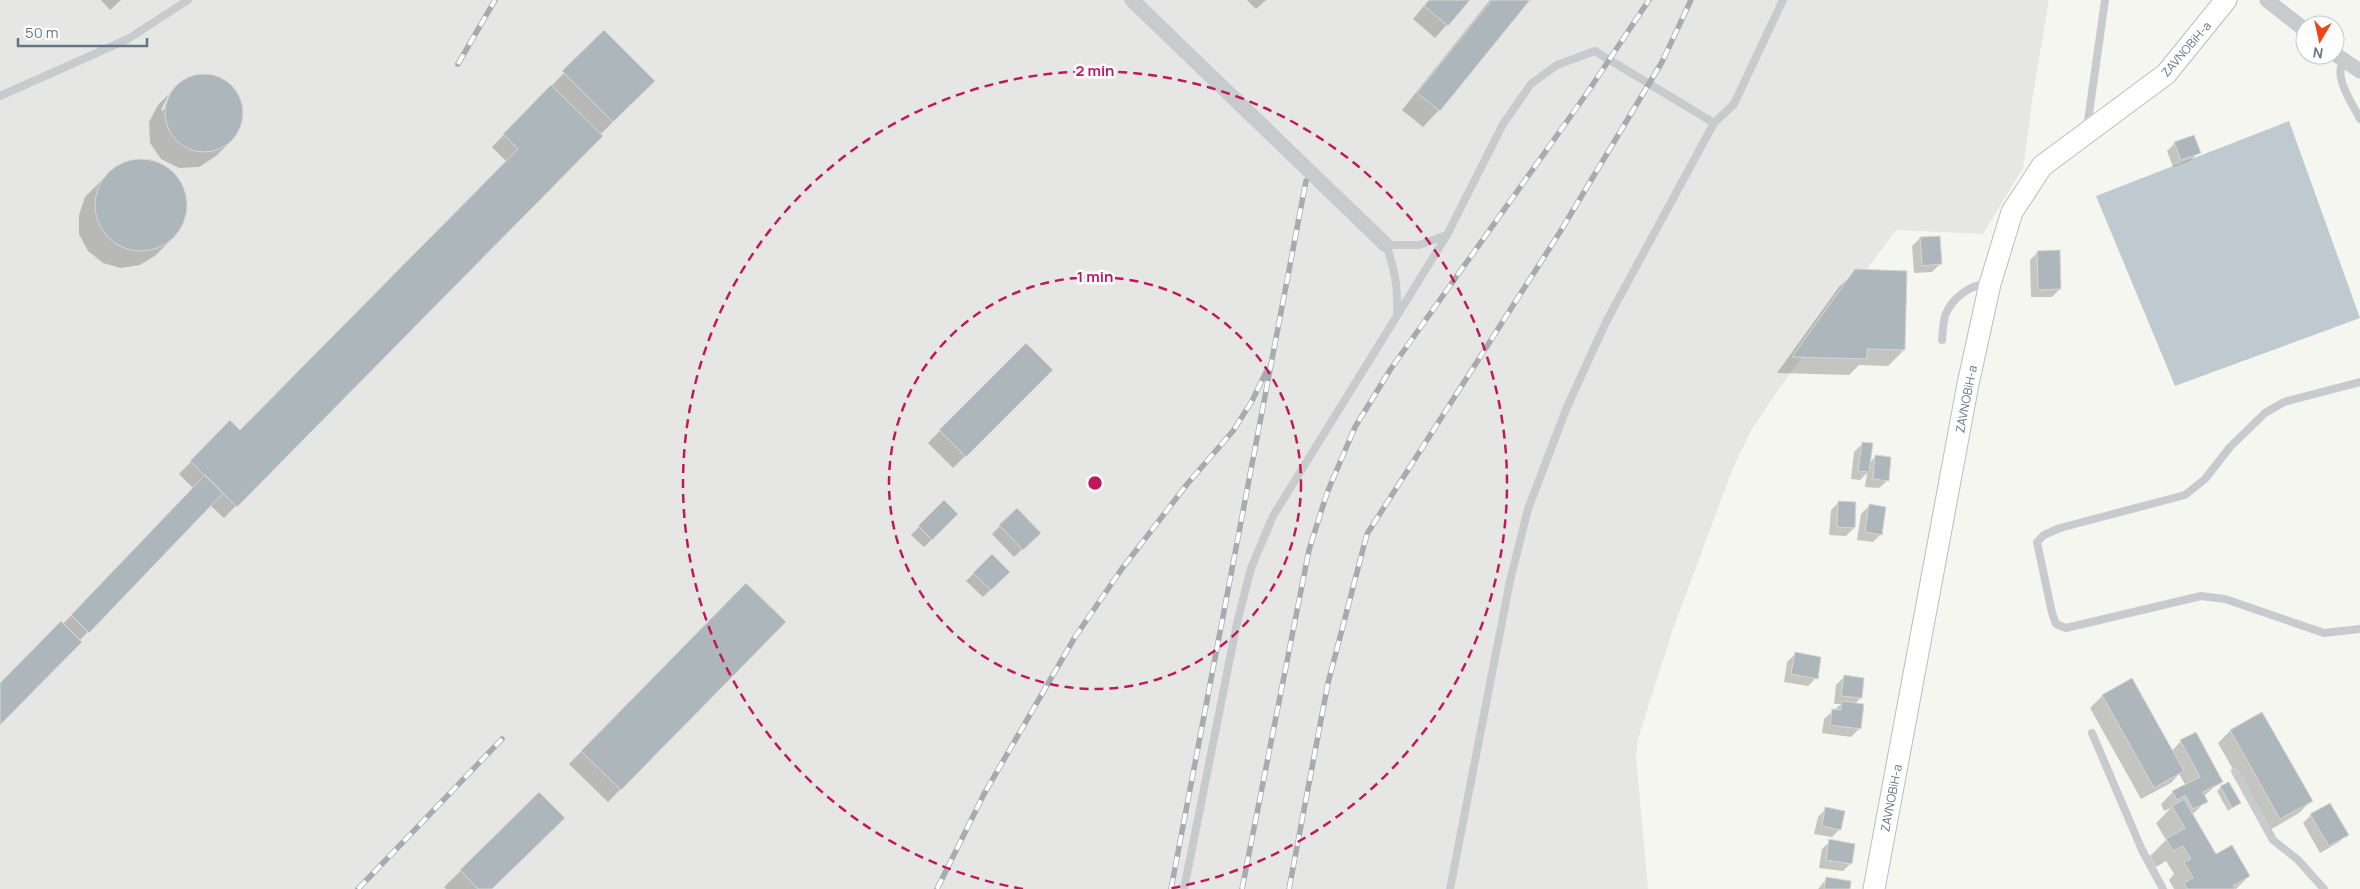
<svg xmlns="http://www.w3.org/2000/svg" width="2360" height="889" viewBox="0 0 2360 889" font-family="Manrope,sans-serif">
<rect width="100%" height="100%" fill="#f6f6f1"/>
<path fill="#e6e7e5" d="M 0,0 L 2049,0 L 2033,95 L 2023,168 L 1983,234 L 1896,230 L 1778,390 L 1750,432 L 1731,473 L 1672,632 L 1638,739 L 1636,756 L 1648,889 L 0,889 Z"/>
<path fill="#becacf" d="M 2289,121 L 2360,318 L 2175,386 L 2096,196 Z"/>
<path fill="#0003" fill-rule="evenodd" d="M 101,0 L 121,0 L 110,10 Z
M 1247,0 L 1266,0 L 1256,9 Z
M 1429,0 L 1469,0 L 1435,38 L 1413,19 Z
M 1490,0 L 1528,0 L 1439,110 L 1423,127 L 1402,110 Z
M 604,32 L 653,81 L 224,518 L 210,505 L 0,723 L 0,684 L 63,624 L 193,488 L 179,474 L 230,422 L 240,431 L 507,162 L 492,147 Z
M 211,76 L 229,85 L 240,101 L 242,121 L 233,139 L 216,156 L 199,167 L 179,168 L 161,159 L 150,143 L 149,122 L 158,105 L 175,88 L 192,77 ZM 169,94 L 172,94 L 163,111 L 161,110 Z
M 2175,143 L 2199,152 L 2191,160 L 2173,167 L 2167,151 Z
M 134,160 L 153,161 L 170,170 L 182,185 L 187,203 L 184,222 L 173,238 L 156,255 L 140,265 L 121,268 L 103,263 L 88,251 L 79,234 L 79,215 L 85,197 L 102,180 L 116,167 Z
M 1920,238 L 1940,264 L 1932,272 L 1914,273 L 1912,246 Z
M 2038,252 L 2060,289 L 2052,297 L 2031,297 L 2030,260 Z
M 1856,271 L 1904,350 L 1888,366 L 1859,365 L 1849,375 L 1777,373 L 1839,287 Z
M 1026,344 L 1051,370 L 953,468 L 928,443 Z
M 1862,444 L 1869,463 L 1876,456 L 1888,480 L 1879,488 L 1865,487 L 1867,473 L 1860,480 L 1851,479 L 1854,452 Z
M 944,502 L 957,514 L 924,547 L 911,535 Z
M 1839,502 L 1854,528 L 1846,536 L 1829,535 L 1831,510 Z
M 1869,506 L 1881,534 L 1873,542 L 1857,540 L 1861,514 Z
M 1000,526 L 1031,541 L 1014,557 L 992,534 Z
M 992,556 L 1008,572 L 983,597 L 966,581 Z
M 746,584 L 784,622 L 608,802 L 569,764 Z
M 1795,654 L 1816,678 L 1808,686 L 1784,682 L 1787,662 Z
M 1844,677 L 1861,698 L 1854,704 L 1859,729 L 1851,737 L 1822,733 L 1824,719 L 1841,704 L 1834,704 L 1836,685 Z
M 2132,680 L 2172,751 L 2181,741 L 2221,781 L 2204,796 L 2206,801 L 2192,815 L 2216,856 L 2249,876 L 2236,889 L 2174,889 L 2169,880 L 2174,874 L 2166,861 L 2156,867 L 2150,856 L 2166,840 L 2156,823 L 2171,808 L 2164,811 L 2161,804 L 2173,792 L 2186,786 L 2179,774 L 2171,783 L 2141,799 L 2090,708 L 2102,696 Z
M 2262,714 L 2311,801 L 2299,813 L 2268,831 L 2218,743 L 2230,731 Z
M 2221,787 L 2239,803 L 2228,811 L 2217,791 Z
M 539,794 L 491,889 L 446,889 L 444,887 Z
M 2329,804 L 2347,834 L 2339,842 L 2320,853 L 2303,823 L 2311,815 Z
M 1826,809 L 1840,829 L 1832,837 L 1814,834 L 1818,817 Z
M 1830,841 L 1851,863 L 1843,871 L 1819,868 L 1822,849 Z
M 1827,878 L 1849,889 L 1818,889 Z"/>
<path fill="#adb6ba" stroke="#d7d7d4" d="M 1429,0 L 1470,0 L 1448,26 L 1424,6 Z
M 1492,0 L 1530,0 L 1440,111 L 1417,93 Z
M 604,30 L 655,81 L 613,122 L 562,71 Z
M165 113a39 39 0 1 1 78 0a39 39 0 1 1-78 0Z
M 551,85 L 603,136 L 237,507 L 190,461 L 230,420 L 240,430 L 518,149 L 503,134 Z
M 2194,135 L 2201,153 L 2181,160 L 2174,142 Z
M95 205a46 46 0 1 1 92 0a46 46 0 1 1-92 0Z
M 1940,236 L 1942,264 L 1922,266 L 1920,237 Z
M 2060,250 L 2061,289 L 2038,290 L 2037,251 Z
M 1855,269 L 1907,271 L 1905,350 L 1867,349 L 1867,359 L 1792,357 Z
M 1026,343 L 1053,370 L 966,457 L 939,430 Z
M 1862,442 L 1873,443 L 1869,472 L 1858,471 Z
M 1875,455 L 1891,457 L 1889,481 L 1873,479 Z
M 205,475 L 223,493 L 89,633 L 71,615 Z
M 944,500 L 958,514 L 932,540 L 918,526 Z
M 1838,501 L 1856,502 L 1855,528 L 1837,527 Z
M 1869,504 L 1886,507 L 1882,535 L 1865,532 Z
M 1017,508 L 1041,533 L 1023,550 L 999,525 Z
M 992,554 L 1010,572 L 991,590 L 973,573 Z
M 746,583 L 786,622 L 621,790 L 581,751 Z
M 61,621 L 82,642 L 0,725 L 0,683 Z
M 1795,652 L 1821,657 L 1818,679 L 1791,674 Z
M 1844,675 L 1864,678 L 1862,698 L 1841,696 Z
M 2132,678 L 2184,771 L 2154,788 L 2102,695 Z
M 1842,701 L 1864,704 L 1861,729 L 1830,725 L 1832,709 L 1841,710 Z
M 2262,712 L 2313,801 L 2280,819 L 2230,730 Z
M 2196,732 L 2223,782 L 2203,792 L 2208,802 L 2193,809 L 2185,795 L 2177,800 L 2172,791 L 2200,777 L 2180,740 Z
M 2229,782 L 2241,803 L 2232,808 L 2220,786 Z
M 539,792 L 565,818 L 492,889 L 478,889 L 460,870 Z
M 2184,799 L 2216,854 L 2232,845 L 2250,876 L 2233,886 L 2235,889 L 2187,889 L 2184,883 L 2193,878 L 2184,862 L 2191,859 L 2183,846 L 2173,851 L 2166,839 L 2185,828 L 2172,806 Z
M 2330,803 L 2349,835 L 2329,846 L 2310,814 Z
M 1825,807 L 1845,811 L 1841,830 L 1822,826 Z
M 1829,839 L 1855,844 L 1852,864 L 1826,860 Z
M 1826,877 L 1851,881 L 1850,889 L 1824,889 Z"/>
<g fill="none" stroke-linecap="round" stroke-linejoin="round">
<defs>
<path id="secondary" d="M 1874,889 L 1968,384 L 1990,284 L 2012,212 L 2042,166 L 2166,74 L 2226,0"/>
</defs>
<use href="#secondary" stroke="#b7bdc1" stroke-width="23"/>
<path stroke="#c8cbce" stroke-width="8" d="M 2344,61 C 2332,76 2353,104 2360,119
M 0,96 L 128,39 L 188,0
M 2087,128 L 2105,0
M 1397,313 C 1398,288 1395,269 1386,245 L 1419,245 L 1447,235
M 1942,340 C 1943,332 1943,323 1945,316 C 1951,299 1970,284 1988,284
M 2360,382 L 2284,402 L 2265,413 L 2230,447 L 2205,479 L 2185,495 L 2060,528 L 2044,535 L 2037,542 L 2052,613 L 2056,624 L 2066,628 L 2201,596 L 2225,599 L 2324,633 L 2360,629
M 2092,733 L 2142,850 L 2163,889
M 2235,771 L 2273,840 L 2298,860 L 2324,889
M 1184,889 L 1237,623 L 1251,568 L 1273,516 L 1447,235 L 1503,124 L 1531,84 L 1557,65 L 1595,51 L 1714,123
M 1450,889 L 1510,581 L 1528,509 L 1567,407 L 1606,322 L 1714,123 L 1734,104 L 1783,0"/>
<path stroke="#c8cbce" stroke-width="15" d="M 1132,0 L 1386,245
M 2267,0 L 2305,30
M 2335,54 L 2360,71"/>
<use href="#secondary" stroke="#fff" stroke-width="21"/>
<defs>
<path id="rail" d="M 458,64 L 495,0
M 358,889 L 502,739
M 937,889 L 984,794 L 1075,637 L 1121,570 L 1188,483 L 1233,431 L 1252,401 L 1267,370
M 1171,889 L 1306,181
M 1242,889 L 1309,550 L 1327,493 L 1355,427 L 1390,370 L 1585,96 L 1649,0
M 1289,889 L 1328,683 L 1367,534 L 1560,232 L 1662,62 L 1691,0"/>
</defs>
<use href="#rail" stroke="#a5abb1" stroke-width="5.5"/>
<use href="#rail" stroke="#fff" stroke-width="4" stroke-dasharray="11" stroke-linecap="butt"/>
</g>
<g fill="none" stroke="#c2185b" stroke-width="2.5" stroke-dasharray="9 6">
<circle cx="1095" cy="483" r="206"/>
<path d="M1023 889A412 412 0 1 1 1167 889"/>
</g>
<g text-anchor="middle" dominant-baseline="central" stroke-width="5" stroke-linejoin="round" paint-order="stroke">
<g font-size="12" fill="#627685" stroke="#fff">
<text transform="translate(2186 49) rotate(-49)">ZAVNOBiH-a</text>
<text transform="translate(1966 399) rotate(-79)">ZAVNOBiH-a</text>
<text transform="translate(1891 798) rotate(-79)">ZAVNOBiH-a</text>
</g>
</g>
<circle cx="1095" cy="483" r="8" fill="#c2185b" stroke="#fff" stroke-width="2.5"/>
<g font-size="15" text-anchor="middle" font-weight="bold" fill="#c2185b" stroke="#fff" stroke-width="5" stroke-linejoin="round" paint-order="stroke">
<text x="1095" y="76">2 min</text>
<text x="1095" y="282">1 min</text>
</g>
<g transform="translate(2320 40) rotate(189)"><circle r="24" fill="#ffffff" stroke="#c0c8ce"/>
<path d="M0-4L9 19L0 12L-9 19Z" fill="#f04617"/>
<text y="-8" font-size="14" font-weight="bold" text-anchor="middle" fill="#627685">N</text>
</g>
<path d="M18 38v8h129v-8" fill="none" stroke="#627685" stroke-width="2.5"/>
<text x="25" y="38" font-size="15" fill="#627685" stroke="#ffffff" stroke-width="4" paint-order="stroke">50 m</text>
</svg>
